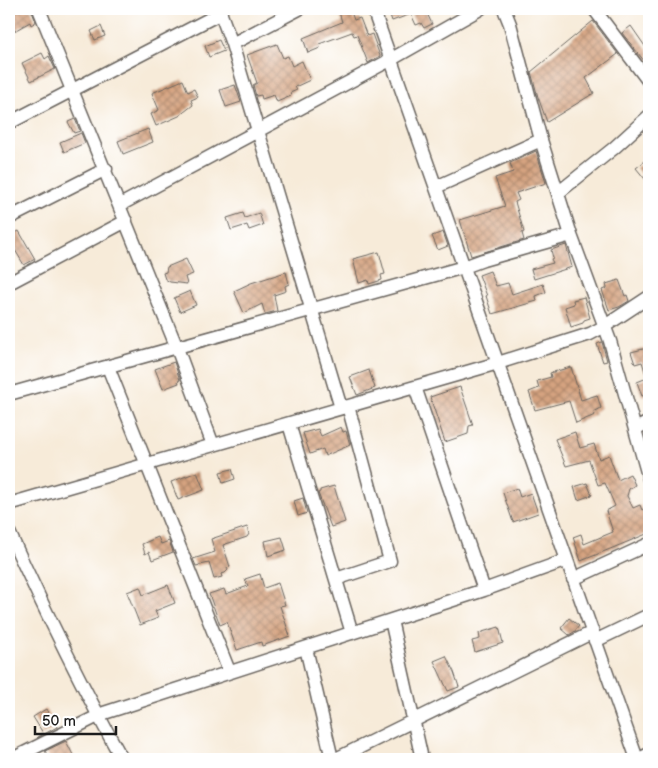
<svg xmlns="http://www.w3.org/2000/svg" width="658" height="768" viewBox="0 0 658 768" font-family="'Balsamiq Sans',sans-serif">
<defs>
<pattern id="building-cross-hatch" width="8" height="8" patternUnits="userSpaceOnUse" patternTransform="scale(1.25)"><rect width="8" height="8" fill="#d5a380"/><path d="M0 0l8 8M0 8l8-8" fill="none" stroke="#ac8468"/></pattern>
</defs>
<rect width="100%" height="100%" fill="#fff"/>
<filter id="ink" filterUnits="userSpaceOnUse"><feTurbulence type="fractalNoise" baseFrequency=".02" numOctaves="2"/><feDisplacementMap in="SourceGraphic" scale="10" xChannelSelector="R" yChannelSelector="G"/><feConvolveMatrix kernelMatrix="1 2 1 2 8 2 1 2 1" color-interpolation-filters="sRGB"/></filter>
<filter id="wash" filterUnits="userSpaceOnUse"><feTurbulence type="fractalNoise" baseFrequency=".0096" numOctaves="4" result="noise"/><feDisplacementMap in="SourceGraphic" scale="20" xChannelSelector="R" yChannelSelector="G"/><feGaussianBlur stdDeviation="1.12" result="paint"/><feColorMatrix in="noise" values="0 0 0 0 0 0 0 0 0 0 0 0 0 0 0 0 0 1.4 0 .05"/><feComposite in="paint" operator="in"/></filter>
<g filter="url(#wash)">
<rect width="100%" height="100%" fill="#f7ebd9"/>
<g id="blocks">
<path fill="url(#building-cross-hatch)" d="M 17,9 L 31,9 L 36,22 L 31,25 L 30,22 L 9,34 L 9,13 Z
M 347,9 L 350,9 L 354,20 L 360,18 L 367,36 L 372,34 L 380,56 L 368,63 L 357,35 L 354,36 L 352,32 L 319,44 L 320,48 L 308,53 L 303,38 L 342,22 L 339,12 Z
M 388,9 L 425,9 L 432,24 L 424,28 L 421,23 L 416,25 L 411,14 L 392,21 Z
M 593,21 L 618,54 L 586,78 L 594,93 L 547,122 L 538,97 L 531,72 Z
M 101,26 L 105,36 L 95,40 L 91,31 Z
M 631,26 L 649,52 L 649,67 L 622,33 Z
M 219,40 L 224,51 L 209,57 L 205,46 Z
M 277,44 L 283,58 L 288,56 L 292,66 L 302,61 L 310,80 L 295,87 L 297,90 L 290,93 L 291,96 L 277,102 L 274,95 L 262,99 L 261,95 L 256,96 L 253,85 L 257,83 L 247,55 Z
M 42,53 L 45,59 L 49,56 L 55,69 L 31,81 L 22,63 Z
M 183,80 L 188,92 L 194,89 L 198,97 L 191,100 L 193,105 L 179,116 L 156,126 L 151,114 L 159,110 L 152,93 Z
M 235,85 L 241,102 L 226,107 L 220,90 Z
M 75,119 L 80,131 L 74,133 L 68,122 Z
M 148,129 L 153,142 L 123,154 L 118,141 Z
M 81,133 L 85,143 L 64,152 L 60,142 Z
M 536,151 L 546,183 L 516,193 L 519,200 L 515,202 L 524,232 L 522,233 L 524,240 L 471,256 L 460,220 L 505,206 L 495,178 L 513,172 L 510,163 Z
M 649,158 L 649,184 L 636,168 Z
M 243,213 L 245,218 L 259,213 L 263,225 L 249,230 L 247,225 L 231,230 L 227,218 Z
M 19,231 L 35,259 L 24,265 L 15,250 L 9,253 L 9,236 Z
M 443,232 L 448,246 L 438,250 L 432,236 Z
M 566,245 L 572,267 L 534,279 L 531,269 L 553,263 L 551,259 L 553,258 L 551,250 Z
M 379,252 L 385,274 L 381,275 L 382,280 L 369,284 L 368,280 L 359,283 L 353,259 Z
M 186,259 L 193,274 L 185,277 L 187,284 L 170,282 L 165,279 L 163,273 L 166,272 L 167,267 Z
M 490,271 L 496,286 L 508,283 L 512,294 L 543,284 L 546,292 L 536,296 L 537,301 L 492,314 L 486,296 L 487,296 L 479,275 Z
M 286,272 L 289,284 L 285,286 L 286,291 L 274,295 L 277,311 L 265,314 L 262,304 L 244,313 L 234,291 L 251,283 Z
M 619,280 L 625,296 L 627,295 L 629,301 L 619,307 L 609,310 L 602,290 L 607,288 L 606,284 Z
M 190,291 L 196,305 L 180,312 L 174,298 Z
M 584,297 L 590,318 L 584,320 L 583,323 L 571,327 L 565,307 L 574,304 L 573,300 Z
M 602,342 L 607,361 L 603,362 L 597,344 Z
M 647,348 L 649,353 L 649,394 L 642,396 L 637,382 L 647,378 L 642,362 L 635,364 L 631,352 Z
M 174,362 L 180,380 L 178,381 L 179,383 L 163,389 L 155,369 Z
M 571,367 L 581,400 L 597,395 L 601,408 L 594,412 L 595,415 L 576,423 L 569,401 L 535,410 L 529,392 L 539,388 L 537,381 L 551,377 L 550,373 Z
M 369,370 L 375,388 L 357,395 L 350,377 Z
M 460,387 L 473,425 L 469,426 L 468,434 L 445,442 L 430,397 Z
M 341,427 L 343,432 L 346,431 L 350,445 L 325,456 L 323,449 L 310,454 L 303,433 L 318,429 L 321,436 Z
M 575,432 L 580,448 L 594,444 L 599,459 L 609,455 L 618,480 L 630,474 L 635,485 L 629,489 L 627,496 L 633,508 L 640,505 L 642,510 L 649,506 L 649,533 L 581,561 L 573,537 L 581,534 L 584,544 L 613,532 L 606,511 L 615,506 L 605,483 L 598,485 L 589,460 L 566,466 L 555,439 Z
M 232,469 L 235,479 L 223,483 L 220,472 Z
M 197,472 L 204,490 L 178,500 L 171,482 Z
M 587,483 L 592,495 L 578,500 L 574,487 Z
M 334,486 L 345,522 L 331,527 L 318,493 L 320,492 L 320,490 Z
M 517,488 L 520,497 L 531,493 L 538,513 L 513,522 L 503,493 Z
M 303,498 L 307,513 L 298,516 L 294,501 Z
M 247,527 L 249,534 L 247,537 L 223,545 L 230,567 L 227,568 L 228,570 L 225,573 L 221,574 L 222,577 L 214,579 L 209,563 L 196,566 L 193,559 L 215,552 L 211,539 Z
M 158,537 L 161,544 L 169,541 L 173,552 L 152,560 L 149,552 L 145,554 L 142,544 Z
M 282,537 L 286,550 L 268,556 L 265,541 Z
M 260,574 L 264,588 L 278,583 L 285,605 L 280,606 L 290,636 L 262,646 L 261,642 L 237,650 L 227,622 L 220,625 L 209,594 L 224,589 L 226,594 L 248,586 L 245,579 Z
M 168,585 L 175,603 L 155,611 L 158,618 L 140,625 L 127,592 L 140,587 L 143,595 Z
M 569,618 L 579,626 L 574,632 L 569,635 L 561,628 Z
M 499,627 L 503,643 L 475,652 L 472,641 L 480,639 L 479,633 Z
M 446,656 L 454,672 L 459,687 L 448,691 L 434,661 Z
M 46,709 L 57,727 L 37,738 L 43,733 L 33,717 Z
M 66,741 L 75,759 L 50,759 L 45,751 Z"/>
</g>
</g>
<g filter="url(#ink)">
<use href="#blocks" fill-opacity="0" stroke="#69645e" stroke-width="1"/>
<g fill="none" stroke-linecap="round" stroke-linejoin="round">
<defs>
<path id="minor" d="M 39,9 L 177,348 L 213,445
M 219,9 L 232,44 L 341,408
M 373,9 L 637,759
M 504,9 L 510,24 L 541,140 L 571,235 L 610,341 L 649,479
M 594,9 L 649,82
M 232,44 L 299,9
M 9,123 L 221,13
M 436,187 L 541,140
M 558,193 L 614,148 L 649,116
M 120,205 L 390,60 L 480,9
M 9,218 L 106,169
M 9,283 L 126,221
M 108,367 L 229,671
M 415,387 L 484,590
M 9,394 L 464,267 L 483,260 L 571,235
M 289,424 L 352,633
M 635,429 L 649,422
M 9,504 L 498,363 L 590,334 L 605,326 L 649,297
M 9,532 C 44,609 81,685 122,759
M 336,579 L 390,561 L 348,406
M 573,579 L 649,544
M 391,620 L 422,759
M 595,641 L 649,615
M 306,648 L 332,759
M 12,759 L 104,713 L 484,590 L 567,560
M 336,759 L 593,632
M 639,759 L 649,754"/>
</defs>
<use href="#minor" stroke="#69645e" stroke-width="15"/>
<use href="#minor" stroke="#fff" stroke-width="12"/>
</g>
</g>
<rect width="658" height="768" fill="none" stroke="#fff" stroke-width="30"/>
<path d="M35 726v8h81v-8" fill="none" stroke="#1c1c1c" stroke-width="2.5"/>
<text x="42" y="726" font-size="15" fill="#1c1c1c" stroke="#ffffff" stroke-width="4" paint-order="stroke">50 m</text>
</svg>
